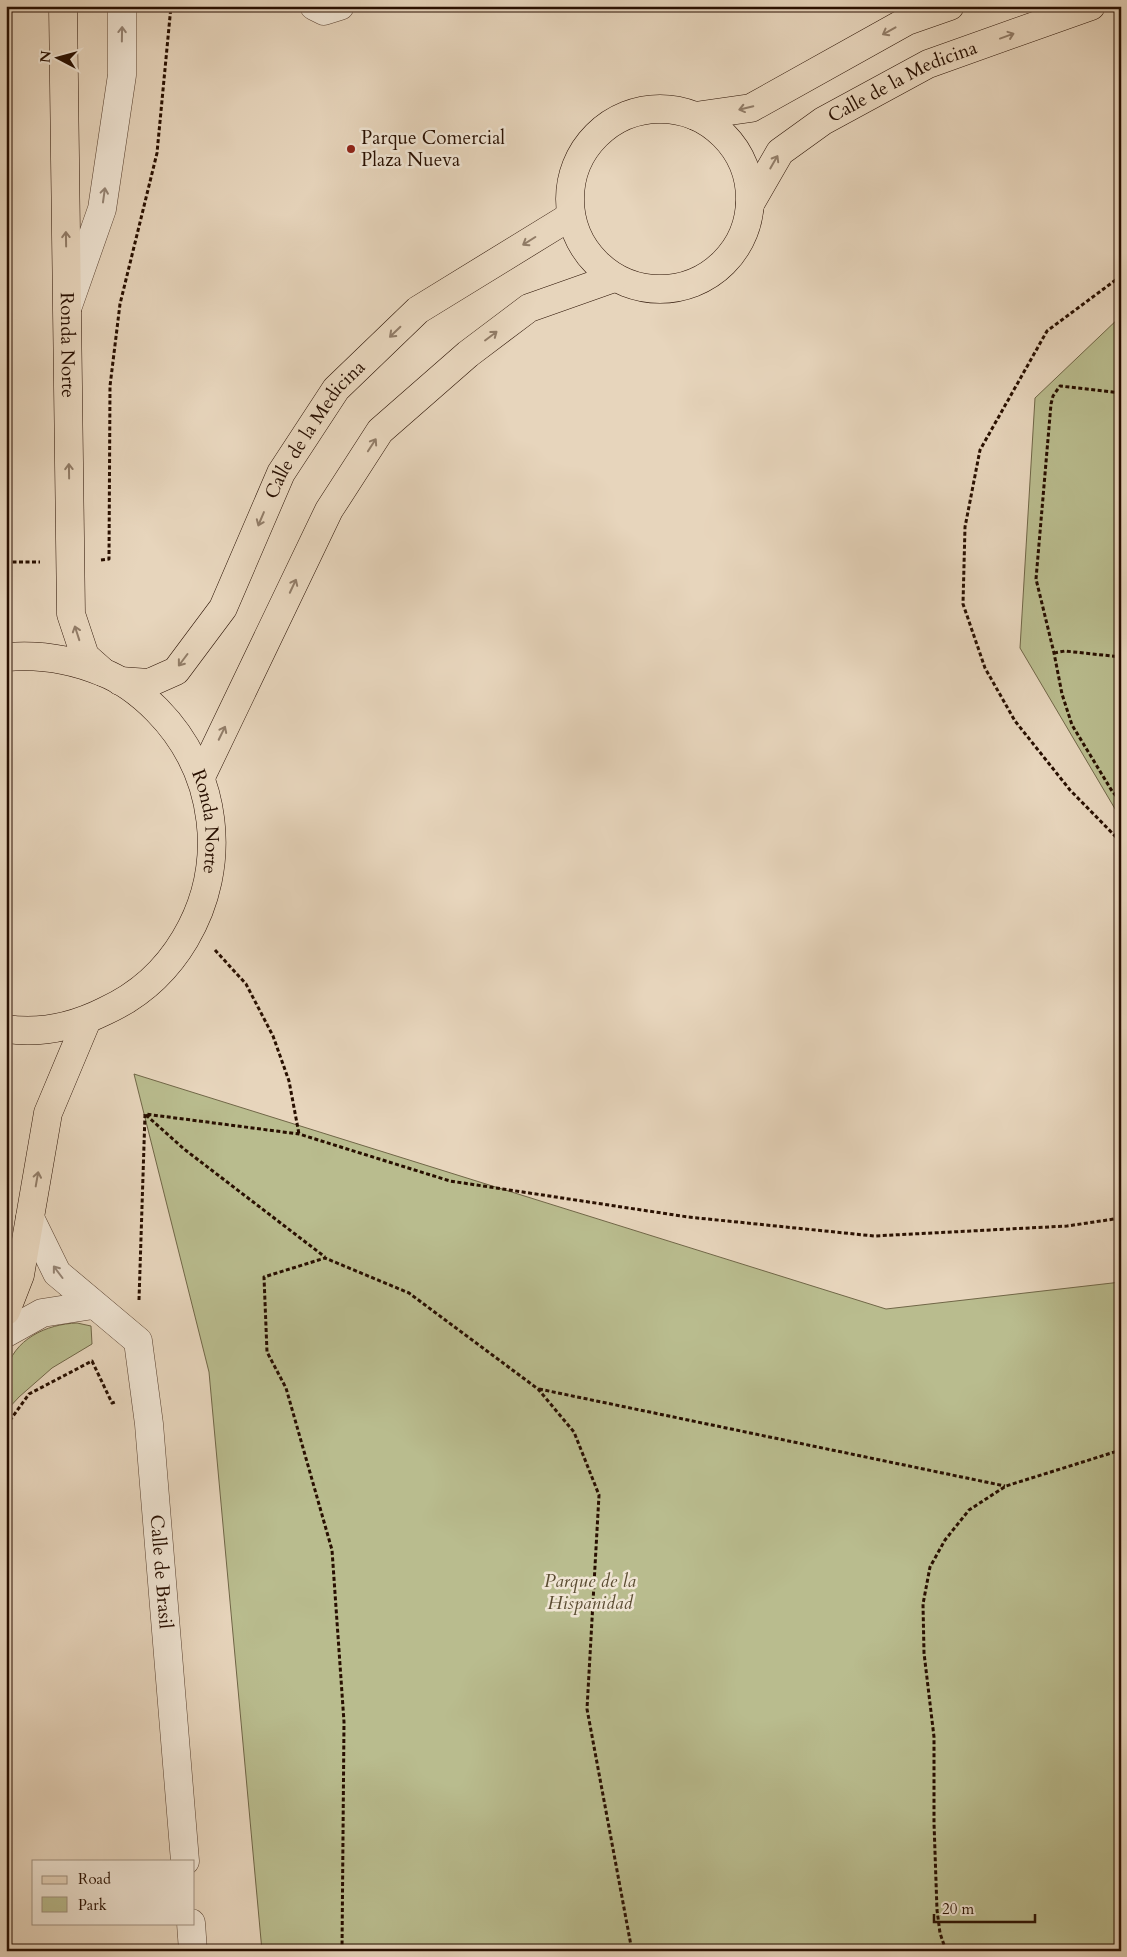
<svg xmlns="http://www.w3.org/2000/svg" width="1127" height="1957" viewBox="0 0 1127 1957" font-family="Cardo,serif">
<rect width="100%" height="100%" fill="#e7d5bc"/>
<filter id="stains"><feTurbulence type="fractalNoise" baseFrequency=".004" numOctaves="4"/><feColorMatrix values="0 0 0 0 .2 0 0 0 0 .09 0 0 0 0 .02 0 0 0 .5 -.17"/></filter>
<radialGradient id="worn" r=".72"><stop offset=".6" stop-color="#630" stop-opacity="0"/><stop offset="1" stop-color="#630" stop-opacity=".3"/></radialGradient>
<path fill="#b9bc8e" stroke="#706647" d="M 1121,316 L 1121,819 L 1020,648 L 1035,398 Z
M 134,1074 L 886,1309 L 1121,1282 L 1121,1951 L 262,1951 L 209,1372 Z
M 77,1323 L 91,1326 L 92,1344 L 52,1368 L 19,1397 L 6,1411 C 6,1399 4,1384 6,1372 C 13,1339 47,1324 77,1323 Z"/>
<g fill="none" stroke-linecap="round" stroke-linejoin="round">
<defs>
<g id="minor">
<path d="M 314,6 L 324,11 L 340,6"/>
<path d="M 68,306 L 102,209 L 122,75 L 122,6"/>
<path id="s1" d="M 30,1218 L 57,1273 L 138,1341 L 149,1424 L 185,1861"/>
<path d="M 6,1333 L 42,1313 L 93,1305"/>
<path d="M 191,1923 L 193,1951"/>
</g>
<g id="major">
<path id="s2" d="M 63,6 L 71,614 L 85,656 L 103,672"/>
<circle cx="660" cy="199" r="90"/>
<path d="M 695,116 L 751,108 L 907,21 L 950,6"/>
<path id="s3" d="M 750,204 L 780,152 L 823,121 L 928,64 L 1091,6"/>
<path id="s4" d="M 6,657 C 40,654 71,659 102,672 C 123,680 142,695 157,710 C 218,772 229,865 185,939 C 166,971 138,996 105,1011 C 75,1026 40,1034 6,1029"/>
<path id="s5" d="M 120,681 L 149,683 L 176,671 L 223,608 L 281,473 L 336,389 L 418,310 L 571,216"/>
<path d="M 201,777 L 329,510 L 380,431 L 468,354 L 529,308 L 614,278"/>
<path d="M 6,1311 L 20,1275 L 48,1113 L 87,1020"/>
</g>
</defs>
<use href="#minor" stroke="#58402f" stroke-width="29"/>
<use href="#major" stroke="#280f00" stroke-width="29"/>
<path stroke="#280f00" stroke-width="3" stroke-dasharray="4 2.5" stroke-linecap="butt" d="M 1121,276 L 1047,331 L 980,450 L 965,527 L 963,604 L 985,668 L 1015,721 L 1070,790 L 1121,842
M 1121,393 L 1060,386 L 1053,396 L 1051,404 L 1036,579 L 1054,653 L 1062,694 L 1072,725 L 1112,791 L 1121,802
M 101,560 L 109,559 L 110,386 L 120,304 L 157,153 L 171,6
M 6,562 L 40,562
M 1054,653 L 1065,651 L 1121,657
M 215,950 L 246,984 L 273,1036 L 289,1081 L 299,1134
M 146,1115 L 184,1149 L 325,1257
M 139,1300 L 145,1114 L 299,1134 L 450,1181 L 688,1217 L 874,1236 L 1067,1226 L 1121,1218
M 539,1389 L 1005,1486
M 6,1426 L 29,1394 L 92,1361 L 112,1403 L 115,1402
M 342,1951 L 344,1722 L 332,1550 L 286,1388 L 267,1352 L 264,1277 L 325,1258 L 409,1293 L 538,1389 L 574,1432 L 599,1495 L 587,1709 L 632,1951
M 946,1951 L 940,1933 L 937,1910 L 934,1823 L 934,1737 L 924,1653 L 923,1604 L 930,1567 L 945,1540 L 969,1510 L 1006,1486 L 1121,1450"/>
<use href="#minor" stroke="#efe4d3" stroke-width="28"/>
<use href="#major" stroke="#e7d5bc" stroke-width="28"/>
</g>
<defs><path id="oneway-shaft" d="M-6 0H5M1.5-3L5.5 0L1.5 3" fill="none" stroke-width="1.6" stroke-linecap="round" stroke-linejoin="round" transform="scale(1.25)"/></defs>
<g stroke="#917c67">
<use href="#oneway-shaft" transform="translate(889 31) rotate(151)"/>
<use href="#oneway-shaft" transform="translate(1007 36) rotate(-20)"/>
<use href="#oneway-shaft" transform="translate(746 108) rotate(167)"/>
<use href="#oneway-shaft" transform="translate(774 162) rotate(-60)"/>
<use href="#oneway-shaft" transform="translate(66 239) rotate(-91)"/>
<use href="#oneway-shaft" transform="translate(529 241) rotate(148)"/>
<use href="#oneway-shaft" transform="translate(395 332) rotate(136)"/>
<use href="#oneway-shaft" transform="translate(491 336) rotate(-37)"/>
<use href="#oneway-shaft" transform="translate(372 445) rotate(-57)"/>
<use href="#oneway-shaft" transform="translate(69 471) rotate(-91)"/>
<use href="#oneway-shaft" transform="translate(261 519) rotate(113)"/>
<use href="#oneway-shaft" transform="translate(293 586) rotate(-65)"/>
<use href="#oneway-shaft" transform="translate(77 633) rotate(-108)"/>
<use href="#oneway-shaft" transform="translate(183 660) rotate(127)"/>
<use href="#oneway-shaft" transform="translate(222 733) rotate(-64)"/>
<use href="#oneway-shaft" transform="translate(37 1179) rotate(-80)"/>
</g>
<g stroke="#958474">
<use href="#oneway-shaft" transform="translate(122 34) rotate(-89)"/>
<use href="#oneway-shaft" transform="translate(104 195) rotate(-82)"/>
<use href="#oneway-shaft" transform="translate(58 1272) rotate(-127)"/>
</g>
<circle fill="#8f2418" stroke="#efe4d3" stroke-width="2" cx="351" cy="149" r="5"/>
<g text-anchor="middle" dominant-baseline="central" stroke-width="5" stroke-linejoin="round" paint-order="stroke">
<g font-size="19" fill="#280f00" stroke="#efe4d3">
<text stroke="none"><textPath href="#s3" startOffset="202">Calle de la Medicina</textPath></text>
<text stroke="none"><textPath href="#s2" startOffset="339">Ronda Norte</textPath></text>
<text stroke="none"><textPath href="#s5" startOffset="339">Calle de la Medicina</textPath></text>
<text stroke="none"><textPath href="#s4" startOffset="291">Ronda Norte</textPath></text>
<text stroke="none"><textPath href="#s1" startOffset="399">Calle de Brasil</textPath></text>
</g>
<g font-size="19" fill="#280f00" stroke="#efe4d3" text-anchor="start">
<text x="361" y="138">Parque Comercial<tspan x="361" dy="22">Plaza Nueva</tspan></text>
</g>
<g font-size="19" font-style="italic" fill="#5b4c32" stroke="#efe4d3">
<text x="590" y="1581">Parque de la<tspan x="590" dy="22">Hispanidad</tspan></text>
</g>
</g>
<rect width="1127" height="1957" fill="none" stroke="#e7d5bc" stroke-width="25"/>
<rect x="8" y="8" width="1112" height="1942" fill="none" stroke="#280f00" stroke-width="2.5"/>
<rect x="12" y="12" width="1102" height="1932" fill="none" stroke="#280f00"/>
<rect x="32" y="1860" width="162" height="65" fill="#efe4d3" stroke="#9f8f7f"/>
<rect x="42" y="1876" width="25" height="8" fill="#e7d5bc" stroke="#9f8f7f"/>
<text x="78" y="1884" font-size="15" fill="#280f00">Road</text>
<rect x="42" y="1897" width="25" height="15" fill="#b9bc8e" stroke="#9f8f7f"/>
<text x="78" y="1910" font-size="15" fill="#280f00">Park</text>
<g transform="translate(58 58) rotate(276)" stroke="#efe4d3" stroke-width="4" paint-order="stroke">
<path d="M0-4L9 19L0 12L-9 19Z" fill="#280f00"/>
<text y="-8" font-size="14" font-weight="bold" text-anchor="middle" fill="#280f00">N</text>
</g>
<path d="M934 1914v8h101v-8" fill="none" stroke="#280f00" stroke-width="2.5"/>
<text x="942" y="1914" font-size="15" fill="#280f00" stroke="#efe4d3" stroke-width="4" paint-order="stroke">20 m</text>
<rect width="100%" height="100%" filter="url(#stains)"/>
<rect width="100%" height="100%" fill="url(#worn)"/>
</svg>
